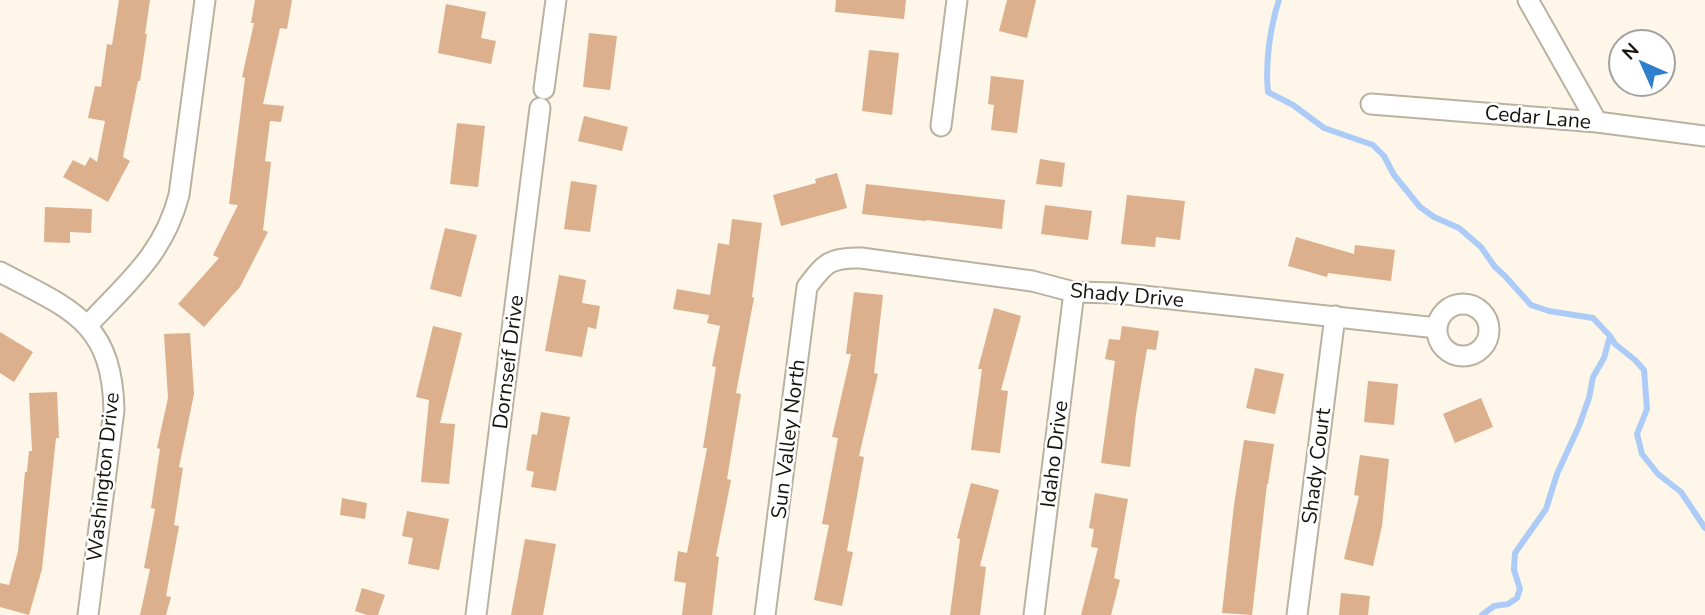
<svg xmlns="http://www.w3.org/2000/svg" width="1705" height="615" viewBox="0 0 1705 615" font-family="'Nunito Sans',sans-serif">
<rect width="100%" height="100%" fill="#fef6e8"/>
<g fill="none" stroke-linecap="round" stroke-linejoin="round">
<path stroke="#acccf7" stroke-width="6" d="M 1279,0 C 1270,27 1265,64 1268,92 L 1293,105 L 1324,128 L 1373,145 L 1384,156 L 1394,175 L 1420,207 L 1434,217 L 1459,228 L 1481,247 L 1495,267 L 1505,276 L 1531,305 L 1549,311 L 1593,318 L 1610,336 L 1604,358 L 1593,377 L 1589,398 L 1579,426 L 1557,474 L 1546,509 L 1515,553 L 1514,570 L 1520,589 L 1517,598 L 1508,604 L 1494,606 L 1482,615
M 1610,336 L 1615,344 L 1635,360 L 1644,370 L 1647,409 L 1637,434 L 1642,454 L 1658,474 L 1681,492 L 1705,528"/>
</g>
<path fill="#dcaf8d" d="M 119,0 L 150,0 L 145,34 L 147,34 L 140,81 L 138,81 L 123,157 L 130,161 L 108,202 L 63,177 L 73,160 L 85,166 L 90,157 L 97,162 L 105,121 L 88,118 L 95,86 L 101,87 L 107,44 L 112,45 Z
M 255,0 L 292,0 L 287,29 L 280,28 L 263,104 L 284,106 L 281,122 L 270,121 L 265,161 L 271,162 L 263,230 L 268,232 L 240,287 L 204,327 L 178,304 L 219,258 L 213,255 L 238,205 L 229,204 L 245,78 L 242,77 L 254,23 L 251,23 Z
M 836,0 L 906,0 L 904,19 L 835,12 Z
M 1007,0 L 1036,0 L 1027,38 L 999,31 Z
M 446,4 L 486,12 L 481,38 L 496,41 L 491,64 L 438,53 Z
M 589,33 L 617,36 L 610,90 L 583,87 Z
M 869,50 L 899,53 L 892,115 L 862,111 Z
M 991,76 L 1024,80 L 1017,133 L 991,130 L 994,105 L 988,104 Z
M 584,116 L 628,127 L 622,151 L 578,141 Z
M 457,123 L 485,126 L 478,187 L 450,184 Z
M 1040,159 L 1065,163 L 1062,187 L 1036,184 Z
M 837,173 L 847,208 L 781,226 L 773,195 L 816,183 L 815,179 Z
M 571,181 L 597,185 L 590,232 L 564,229 Z
M 866,184 L 1005,200 L 1002,229 L 926,220 L 926,221 L 862,214 Z
M 1127,195 L 1185,201 L 1180,240 L 1156,237 L 1155,247 L 1121,244 Z
M 1045,205 L 1092,211 L 1088,240 L 1041,234 Z
M 45,207 L 92,209 L 91,233 L 70,232 L 70,243 L 44,242 Z
M 732,219 L 762,223 L 752,297 L 754,298 L 736,393 L 741,394 L 727,479 L 731,480 L 716,556 L 719,557 L 712,615 L 682,615 L 686,583 L 674,581 L 678,551 L 687,553 L 707,448 L 703,448 L 716,367 L 712,366 L 720,326 L 707,323 L 709,315 L 673,309 L 677,289 L 710,295 L 718,243 L 729,245 Z
M 445,228 L 477,235 L 461,297 L 430,289 Z
M 1296,237 L 1354,254 L 1355,245 L 1395,250 L 1391,281 L 1328,273 L 1327,277 L 1288,266 Z
M 559,275 L 586,280 L 582,303 L 600,306 L 596,329 L 588,327 L 582,357 L 545,351 Z
M 854,292 L 883,295 L 874,373 L 878,374 L 859,456 L 864,457 L 847,551 L 853,552 L 842,606 L 814,600 L 829,525 L 822,524 L 838,438 L 832,437 L 851,354 L 846,354 Z
M 994,308 L 1021,316 L 1001,390 L 1008,391 L 1000,453 L 971,450 L 982,369 L 978,369 Z
M 433,326 L 462,333 L 440,423 L 455,424 L 449,484 L 421,482 L 429,400 L 416,397 Z
M 1122,326 L 1159,331 L 1156,350 L 1147,349 L 1136,414 L 1130,467 L 1101,463 L 1115,361 L 1105,359 L 1109,339 L 1120,340 Z
M 0,332 L 33,352 L 14,382 L 0,373 Z
M 190,333 L 194,394 L 179,467 L 183,468 L 174,525 L 179,526 L 166,596 L 171,597 L 166,615 L 140,615 L 150,569 L 144,568 L 155,509 L 151,508 L 160,449 L 157,448 L 168,398 L 164,334 Z
M 1255,368 L 1284,374 L 1275,414 L 1246,408 Z
M 1368,381 L 1398,384 L 1394,425 L 1364,422 Z
M 57,392 L 59,438 L 56,438 L 42,569 L 29,615 L 0,607 L 0,583 L 9,585 L 18,551 L 25,472 L 27,472 L 29,451 L 32,451 L 29,393 Z
M 1481,398 L 1493,427 L 1455,443 L 1443,414 Z
M 541,412 L 570,417 L 556,491 L 531,487 L 534,472 L 526,470 L 532,434 L 537,435 Z
M 1244,440 L 1274,444 L 1268,484 L 1267,484 L 1252,615 L 1222,613 L 1234,505 Z
M 1360,455 L 1389,459 L 1382,526 L 1373,566 L 1344,559 L 1359,496 L 1354,495 Z
M 971,483 L 999,490 L 980,566 L 986,567 L 980,615 L 950,615 L 960,539 L 957,538 Z
M 1095,493 L 1128,499 L 1114,578 L 1120,580 L 1111,615 L 1081,615 L 1098,548 L 1091,547 L 1094,529 L 1089,528 Z
M 342,498 L 367,503 L 365,519 L 340,515 Z
M 407,511 L 449,519 L 439,570 L 408,564 L 413,538 L 402,536 Z
M 525,539 L 556,544 L 543,615 L 511,615 Z
M 362,588 L 385,595 L 378,615 L 367,615 L 355,611 Z
M 1341,593 L 1370,596 L 1368,615 L 1339,615 Z"/>
<g fill="none" stroke-linecap="round" stroke-linejoin="round">
<defs>
<path id="street" d="M 1528,0 L 1597,122
M 544,89 L 556,0
M 1371,104 L 1597,122 L 1705,136
M 941,126 L 957,0
M 0,272 C 70,309 112,321 114,410 L 88,615
M1437 330a26 26 0 1 1 52 0a26 26 0 1 1-52 0Z
M 87,326 C 127,283 164,254 179,195 L 205,0
M 476,615 L 540,108
M 765,615 L 807,287 C 825,263 830,257 861,258 L 1032,281 L 1074,292 L 1116,293 L 1437,328
M 1034,615 L 1074,292
M 1297,615 L 1335,316"/>
</defs>
<use href="#street" stroke="#bab1a0" stroke-width="23"/>
<use href="#street" stroke="#fff" stroke-width="19"/>
</g>
<g text-anchor="middle" dominant-baseline="central" stroke-width="5" stroke-linejoin="round" paint-order="stroke">
<g font-size="21" fill="#17140e" stroke="#fff">
<text transform="translate(1538 117) rotate(5)">Cedar Lane</text>
<text transform="translate(1127 295) rotate(5)">Shady Drive</text>
<text transform="translate(508 362) rotate(-83)">Dornseif Drive</text>
<text transform="translate(788 439) rotate(-83)">Sun Valley North</text>
<text transform="translate(1054 454) rotate(-83)">Idaho Drive</text>
<text transform="translate(1316 466) rotate(-83)">Shady Court</text>
<text transform="translate(103 477) rotate(-84)">Washington Drive</text>
</g>
</g>
<g transform="translate(1642 63) rotate(315)"><circle r="33" fill="#ffffff" stroke="#a2a19f" stroke-width="2"/>
<path d="M0-5L12 26L0 18L-12 26Z" fill="#307fcf"/>
<text y="-10" font-size="19" font-weight="bold" text-anchor="middle" fill="#17140e">N</text>
</g>
</svg>
